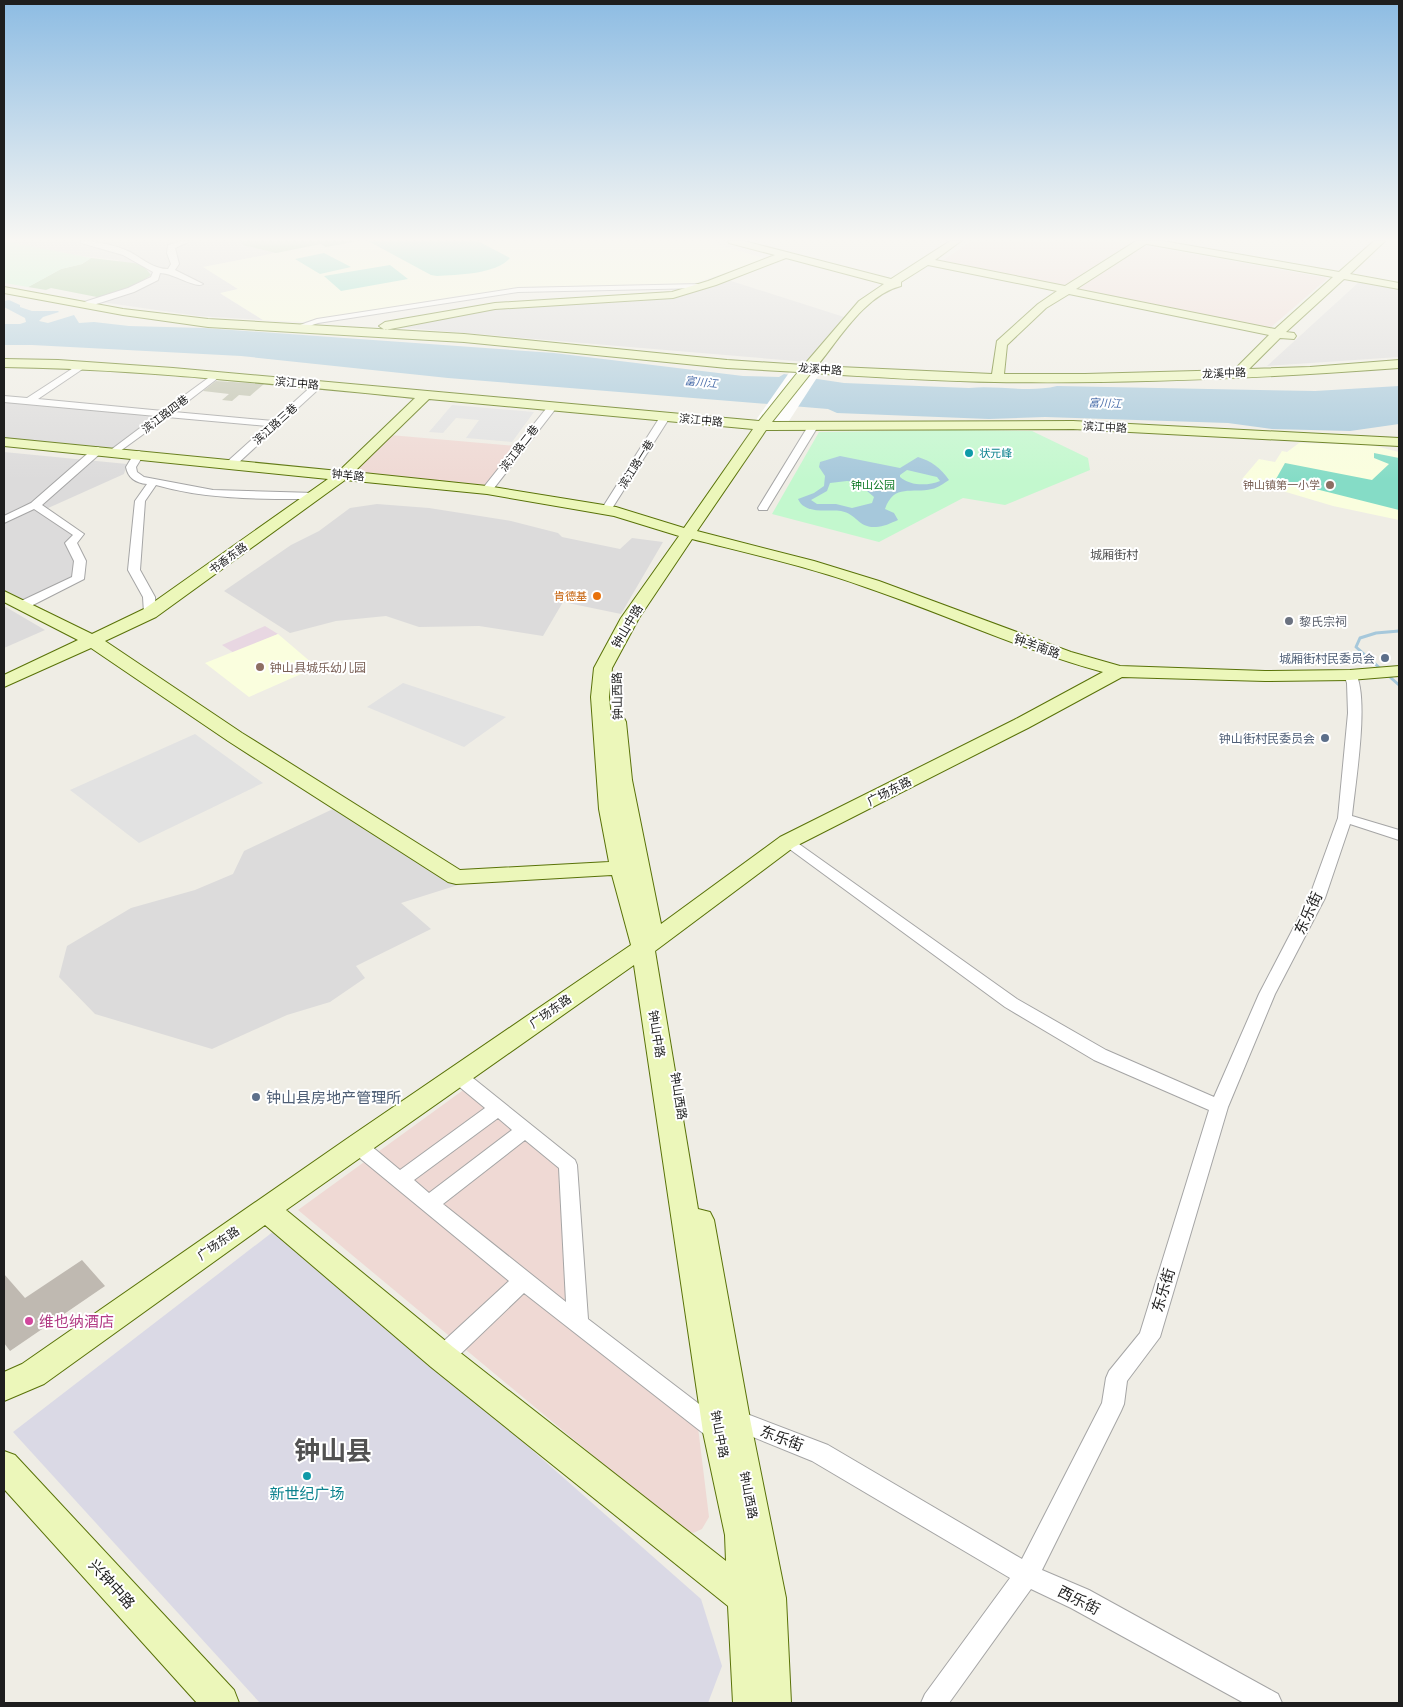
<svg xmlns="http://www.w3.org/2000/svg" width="1403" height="1707" viewBox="0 0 1403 1707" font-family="Poppins,'Noto Sans SC',sans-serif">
<rect width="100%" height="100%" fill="#efede5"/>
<path fill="#dcdbdb" d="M 4,241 L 240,241 L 243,245 L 276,253 L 204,267 L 238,289 L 221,294 L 263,320 L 198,316 L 101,302 L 119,260 L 64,254 Z
M 728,280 L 844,317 L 807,362 L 394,327 L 515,306 L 644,301 L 669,297 Z
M 1359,282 L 1399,289 L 1399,357 L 1267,366 Z
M 4,400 L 162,414 L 116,448 L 4,438 Z
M 4,452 L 127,464 L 124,474 L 46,509 L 74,526 L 82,534 L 77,542 L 80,580 L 72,586 L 30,605 L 4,591 Z
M 377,504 L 429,508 L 511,521 L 558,533 L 562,537 L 620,549 L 632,538 L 663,542 L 621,614 L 563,602 L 543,636 L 479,626 L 419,627 L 386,616 L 336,621 L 290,633 L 224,591 L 291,545 L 319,531 L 350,508 Z
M 4,606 L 45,630 L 4,648 Z
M 333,809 L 458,885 L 401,903 L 431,929 L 356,966 L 365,978 L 330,1002 L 287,1015 L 212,1049 L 95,1014 L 59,977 L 67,946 L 131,908 L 195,890 L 233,874 L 244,851 Z"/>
<path fill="#efd9d4" d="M 972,241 L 1119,241 L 1328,278 L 1270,328 L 942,261 Z
M 390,435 L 517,446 L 486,485 L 350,472 Z
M 473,1083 L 574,1163 L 583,1322 L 696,1411 L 709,1517 L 702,1529 L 693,1533 L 680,1528 L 298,1210 Z"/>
<path fill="#e8d7e2" d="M 265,626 L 278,634 L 234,653 L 222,645 Z"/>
<path fill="#fafede" d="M 358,241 L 706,241 L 767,259 L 695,283 L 531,287 L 457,296 L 303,322 L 263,320 L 220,293 L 238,289 L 203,267 L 322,244 L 326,247 Z
M 1299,443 L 1371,445 L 1399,452 L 1399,520 L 1333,506 L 1242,479 L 1259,459 L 1275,462 L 1282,451 L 1287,452 Z
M 278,634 L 312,663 L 308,671 L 249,697 L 205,663 Z"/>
<path fill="#c1c3b0" d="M 216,381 L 264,384 L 250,396 L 239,395 L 232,401 L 222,400 L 229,394 L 203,391 Z"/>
<path fill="#a3cd9a" d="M 240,241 L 358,241 L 326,247 L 321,244 L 276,253 L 243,245 Z
M 91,258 L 142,264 L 151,275 L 136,285 L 102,298 L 51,288 L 46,290 L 28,287 L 61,269 L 82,264 Z"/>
<path fill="#c3f8ce" d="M 4,241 L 91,258 L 82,264 L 61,269 L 28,287 L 4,283 Z
M 948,430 L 1032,431 L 1088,458 L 1090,470 L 1005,505 L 963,498 L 879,542 L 772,514 L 819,432 Z"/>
<path fill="#85dcc6" d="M 368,241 L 478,241 L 510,258 C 497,274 456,275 437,276 L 431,275 Z
M 324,253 L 351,267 L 320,274 L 295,259 Z
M 390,265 L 408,279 L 341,291 L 324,276 Z
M 1374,453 L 1399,458 L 1399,510 L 1276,479 L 1285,463 L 1372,480 L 1389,464 L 1374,458 Z"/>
<path fill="#e2e2e2" d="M 452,405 L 534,412 L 512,442 L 466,438 L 479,420 L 456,418 L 443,433 L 429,432 Z
M 403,683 L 506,717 L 464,747 L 367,707 Z
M 195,734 L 263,783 L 139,843 L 70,790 Z"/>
<path fill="#dad9e5" d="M 274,1231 L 473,1398 L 701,1599 L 722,1666 L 708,1703 L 260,1703 L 13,1432 Z"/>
<path fill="#a6c8db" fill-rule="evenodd" d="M 9,300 L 20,305 L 20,307 L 32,311 L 58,311 L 59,312 L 43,317 L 39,321 L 48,323 L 74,315 L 79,323 L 94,322 L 129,326 L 204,328 L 554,353 L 743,376 L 779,377 L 784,374 L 844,383 L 969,388 C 998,385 1029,393 1057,386 L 1315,391 L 1399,386 L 1399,424 L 1350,431 L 1272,429 L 1228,423 L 1045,417 L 989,419 L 837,413 L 828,409 L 448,378 L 241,356 L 32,345 L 4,345 L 4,324 L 20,324 L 26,322 L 25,318 L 4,307 L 4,301 Z
M 840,456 L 900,468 L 918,457 C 931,461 941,468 949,480 C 944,483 938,488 932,489 C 912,494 894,483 885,509 L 894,513 L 898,520 C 891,523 883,527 876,527 C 858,528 857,514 841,511 C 828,509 805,515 798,499 L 814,493 L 824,486 L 825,476 L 819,467 L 820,462 ZM 907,470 L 937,477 L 940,481 C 928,486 910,486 900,477 L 900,475 ZM 847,481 L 865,483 L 867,491 L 874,497 L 872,503 L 852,508 L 836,504 L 817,504 L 811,500 L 827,491 L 830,483 Z"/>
<path fill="#fff" d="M 791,370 L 820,373 L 787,424 L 756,420 Z"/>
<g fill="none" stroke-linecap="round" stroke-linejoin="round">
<path stroke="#a6c8db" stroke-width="3" d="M 1399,631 L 1376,633 L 1360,638 L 1356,647 L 1399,685"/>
</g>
<path fill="#bfb9b1" d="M 82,1260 L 105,1286 L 10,1351 L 4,1343 L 4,1274 L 25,1298 Z"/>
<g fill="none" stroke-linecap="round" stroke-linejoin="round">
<defs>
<path id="street" d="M 81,241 C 96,241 116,245 130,252 C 143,259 153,269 168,269 L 171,264 L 167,253 L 168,245 L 182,241 L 191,241 L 175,248 L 179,264 L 175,270 L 203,284 C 196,289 173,273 160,273 L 158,280 L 134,292 L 87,307 L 81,307 L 81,303 L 128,288 L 151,277 L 153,272 L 123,255 L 81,243 Z
M 701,284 L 705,286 L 704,288 L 518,292 L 318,323 L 301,329 L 297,326 L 317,319 L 518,288 Z
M 81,363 L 85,366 L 84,368 L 38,399 L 163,411 L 215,373 L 219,376 L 218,378 L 174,412 L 273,421 L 315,383 L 321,383 L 323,385 L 236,465 L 228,465 L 228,461 L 267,426 L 167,417 L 116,454 L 111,451 L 112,449 L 156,416 L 4,402 L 4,396 L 27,398 Z
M 552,404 L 557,407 L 491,492 L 483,492 L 482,490 L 483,488 L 549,405 Z
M 665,414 L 670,417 L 611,510 L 610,512 L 602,512 L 601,510 L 660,417 Z
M 812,425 L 817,428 L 768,508 L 767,510 L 759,510 L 758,508 L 807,428 Z
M 98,447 L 103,450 L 102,452 L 42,505 L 84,534 L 77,543 L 86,561 L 84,579 L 27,608 L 19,608 L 17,605 L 19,602 L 72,577 L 74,561 L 65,543 L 73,535 L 34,509 L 4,523 L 4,516 L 31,503 L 94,448 Z
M 139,451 L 144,454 L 136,467 L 137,472 L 144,477 L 213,490 L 315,493 L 320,496 L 315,499 C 262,499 208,500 156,485 L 145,501 L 140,570 L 155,597 L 156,613 L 150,617 L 144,613 L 143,597 L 128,570 L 135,501 L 147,484 C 136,483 128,478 126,467 L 135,452 Z
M 1350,671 L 1355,672 C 1370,697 1355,784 1352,816 L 1399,830 L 1399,840 L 1350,824 L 1325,898 L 1275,994 L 1228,1107 L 1160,1337 L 1127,1381 L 1124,1404 L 1121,1411 L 1042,1570 L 1089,1590 L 1278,1694 L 1282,1703 L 1244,1703 L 1071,1608 L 1031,1589 L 949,1703 L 921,1703 L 925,1694 L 1010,1578 L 812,1461 L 726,1426 L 723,1419 L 726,1412 L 734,1409 L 828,1445 L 1022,1559 L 1102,1403 L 1106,1378 L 1109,1371 L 1140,1333 L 1209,1110 L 1094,1060 L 1005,1007 L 780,842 L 782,839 L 792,839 L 1017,999 L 1106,1050 L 1214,1097 L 1259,994 L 1309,898 L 1338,818 L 1348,713 L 1347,683 L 1344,675 Z
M 457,1068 L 463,1070 L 575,1160 L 577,1165 L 588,1319 L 724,1423 L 727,1430 L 724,1437 L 716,1440 L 708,1437 L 524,1293 L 450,1364 L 442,1367 L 434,1364 L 431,1357 L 434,1350 L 509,1281 L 350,1150 L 348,1145 L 350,1140 L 357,1138 L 364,1140 L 400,1170 L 485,1108 L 451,1080 L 448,1075 L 451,1070 ZM 498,1118 L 512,1130 L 429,1193 L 414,1180 ZM 525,1140 L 559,1168 L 566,1302 L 443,1204 Z"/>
<path id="secondary" d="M 728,241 L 744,241 L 891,279 L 950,241 L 961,241 L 935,260 L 1065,286 L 1136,241 L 1163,241 L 1339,272 L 1374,241 L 1385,241 L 1350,274 L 1399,283 L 1399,289 L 1344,279 L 1286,332 L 1294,333 L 1296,336 L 1294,339 L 1280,338 L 1249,369 L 1310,367 L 1399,360 L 1399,368 C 1265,378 1130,384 995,382 C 934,381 872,377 811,373 L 772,422 L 1073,421 L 1399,438 L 1399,446 L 1073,429 L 766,430 L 697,531 L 814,561 L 879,581 L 1071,652 L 1120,666 L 1265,671 L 1350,670 L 1399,666 L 1399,676 L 1350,680 L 1265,681 L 1122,677 L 1028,728 L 794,847 L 655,951 L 698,1209 L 710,1212 L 714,1220 L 750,1419 L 786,1598 L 791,1703 L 733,1703 L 728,1606 L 431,1367 L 265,1225 L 44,1384 L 4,1401 L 4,1372 L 22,1364 L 348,1138 L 631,945 L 612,875 L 456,884 L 448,882 L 228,741 L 91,648 L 4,687 L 4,675 L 78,640 L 4,602 L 4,591 L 92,634 L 144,609 L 328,479 L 4,446 L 4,438 L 339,471 L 415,398 C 279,385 141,369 4,367 L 4,359 L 58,360 L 173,368 L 759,421 L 798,372 L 727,368 L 464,342 L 208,327 L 123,315 L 4,293 L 4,287 L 123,309 L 208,319 L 464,334 L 727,360 L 804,365 L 859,301 L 884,284 L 786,258 L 716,285 L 673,298 L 495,309 L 385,330 L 379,326 L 385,322 L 495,303 L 672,292 L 708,281 L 775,255 L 729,243 ZM 1146,244 L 1147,244 L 1333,277 L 1275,329 L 1076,289 ZM 928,265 L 1057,291 L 1038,304 L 997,341 L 992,374 L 817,366 C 840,338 865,295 901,286 L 901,282 ZM 1069,294 L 1269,335 L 1234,370 L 1085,374 L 1004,374 L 1007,345 L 1046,308 ZM 429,399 L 753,429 L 684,528 L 616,507 L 487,486 L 354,472 ZM 345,480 L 487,494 L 614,516 L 679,536 L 621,618 L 594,668 L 591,697 L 599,809 L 609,862 L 460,870 L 242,733 L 105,641 L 156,617 ZM 692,539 C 751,554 810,567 868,588 C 947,615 1022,650 1103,672 L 1014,720 L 780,837 L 661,924 L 632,780 L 626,722 L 624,718 L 617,716 L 611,718 L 609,697 L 612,668 L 639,618 ZM 634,965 L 703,1432 L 725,1535 L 726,1561 L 453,1347 L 286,1210 Z
M 4,1451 L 15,1455 L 234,1690 L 239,1703 L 197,1703 L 4,1489 Z"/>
</defs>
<use href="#street" stroke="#a5a5a5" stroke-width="2"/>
<use href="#secondary" stroke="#597208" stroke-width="2"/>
<use href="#street" fill="#fff" fill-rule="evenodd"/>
<use href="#secondary" fill="#ecf7ba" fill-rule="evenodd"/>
</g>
<linearGradient id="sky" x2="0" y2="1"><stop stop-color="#8dbce3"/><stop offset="0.5" stop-color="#f8f7f3"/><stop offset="1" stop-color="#f8f7f3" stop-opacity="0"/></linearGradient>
<rect width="1403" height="480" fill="url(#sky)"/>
<g fill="#0f9aa8" stroke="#fff" stroke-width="2">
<circle cx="969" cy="453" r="5"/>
<circle cx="307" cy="1476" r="5"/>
</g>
<g fill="#8d6e63" stroke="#fff" stroke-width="2">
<circle cx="1330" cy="485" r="5"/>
<circle cx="260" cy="667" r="5"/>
</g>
<circle fill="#e8710a" stroke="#fff" stroke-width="2" cx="597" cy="596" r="5"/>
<circle fill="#6b7280" stroke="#fff" stroke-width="2" cx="1289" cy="621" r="5"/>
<g fill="#5c6f8a" stroke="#fff" stroke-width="2">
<circle cx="1385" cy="658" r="5"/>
<circle cx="1325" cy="738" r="5"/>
<circle cx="256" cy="1097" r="5"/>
</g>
<circle fill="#d1479c" stroke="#fff" stroke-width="2" cx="29" cy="1321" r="5"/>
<g text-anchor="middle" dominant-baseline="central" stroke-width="4" stroke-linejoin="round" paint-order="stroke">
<g font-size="11" fill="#1e1e1e" stroke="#fff">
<text transform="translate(820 369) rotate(4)">龙溪中路</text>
<text transform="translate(1224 373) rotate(-2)">龙溪中路</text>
<text transform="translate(297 383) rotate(5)">滨江中路</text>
<text transform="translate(165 414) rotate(-37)">滨江路四巷</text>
<text transform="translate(701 420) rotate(5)">滨江中路</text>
<text transform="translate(275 424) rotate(-42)">滨江路三巷</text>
<text transform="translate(1105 427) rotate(3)">滨江中路</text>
<text transform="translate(519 448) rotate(-52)">滨江路二巷</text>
<text transform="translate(636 464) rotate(-58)">滨江路一巷</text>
<text transform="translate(348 475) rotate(6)">钟羊路</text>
<text transform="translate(228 558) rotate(-36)">书香东路</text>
</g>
<g font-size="11" font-style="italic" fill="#4d70ab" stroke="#fff">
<text transform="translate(701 382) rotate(6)">富川江</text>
<text transform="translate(1105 403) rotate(2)">富川江</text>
</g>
<g font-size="11" fill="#0d838f" stroke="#fff" text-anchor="start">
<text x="979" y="453">状元峰</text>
</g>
<g font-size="11" fill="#0f7a26" stroke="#fff">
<text x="873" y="485">钟山公园</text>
</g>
<g font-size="11" fill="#785e54" stroke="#fff" text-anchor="end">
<text x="1320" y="485">钟山镇第一小学</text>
</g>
<g font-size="11" fill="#c56008" stroke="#fff" text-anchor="end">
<text x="587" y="596">肯德基</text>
</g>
<g font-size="12" fill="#515151" stroke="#fff">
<text x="1114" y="554">城厢街村</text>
</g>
<g font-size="12" fill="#5b616d" stroke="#fff" text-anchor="start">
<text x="1299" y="621">黎氏宗祠</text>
</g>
<g font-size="12" fill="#1e1e1e" stroke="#fff">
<text transform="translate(627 626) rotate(-59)">钟山中路</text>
<text transform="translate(1037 646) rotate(20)">钟羊南路</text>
<text transform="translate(617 696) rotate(-91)">钟山西路</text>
<text transform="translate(889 791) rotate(-27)">广场东路</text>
<text transform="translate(550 1011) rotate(-35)">广场东路</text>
<text transform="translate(657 1034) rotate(81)">钟山中路</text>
<text transform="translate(679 1096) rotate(81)">钟山西路</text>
<text transform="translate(218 1243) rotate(-35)">广场东路</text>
<text transform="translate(720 1434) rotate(79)">钟山中路</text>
<text transform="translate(749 1495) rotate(79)">钟山西路</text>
</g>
<g font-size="12" fill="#4e5e75" stroke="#fff" text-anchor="end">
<text x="1375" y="658">城厢街村民委员会</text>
<text x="1315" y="738">钟山街村民委员会</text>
</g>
<g font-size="12" fill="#785e54" stroke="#fff" text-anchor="start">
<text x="270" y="667">钟山县城乐幼儿园</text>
</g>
<g font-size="15" fill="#1e1e1e" stroke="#fff">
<text transform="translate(1308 913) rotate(-65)">东乐街</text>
<text transform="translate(1163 1290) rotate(-73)">东乐街</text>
<text transform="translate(782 1438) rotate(21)">东乐街</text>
<text transform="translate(112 1584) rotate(48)">兴钟中路</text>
<text transform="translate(1079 1600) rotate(27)">西乐街</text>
</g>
<g font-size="15" fill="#4e5e75" stroke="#fff" text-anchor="start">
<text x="266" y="1097">钟山县房地产管理所</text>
</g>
<g font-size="15" fill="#b23c85" stroke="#fff" text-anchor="start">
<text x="39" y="1321">维也纳酒店</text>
</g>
<g font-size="15" fill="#0d838f" stroke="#fff">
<text x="307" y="1493">新世纪广场</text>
</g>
<g font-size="26" font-weight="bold" fill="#515151" stroke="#fff">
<text x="333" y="1451">钟山县</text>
</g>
</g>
<rect width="1403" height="1707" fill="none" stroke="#1e1e1e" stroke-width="10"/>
</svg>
